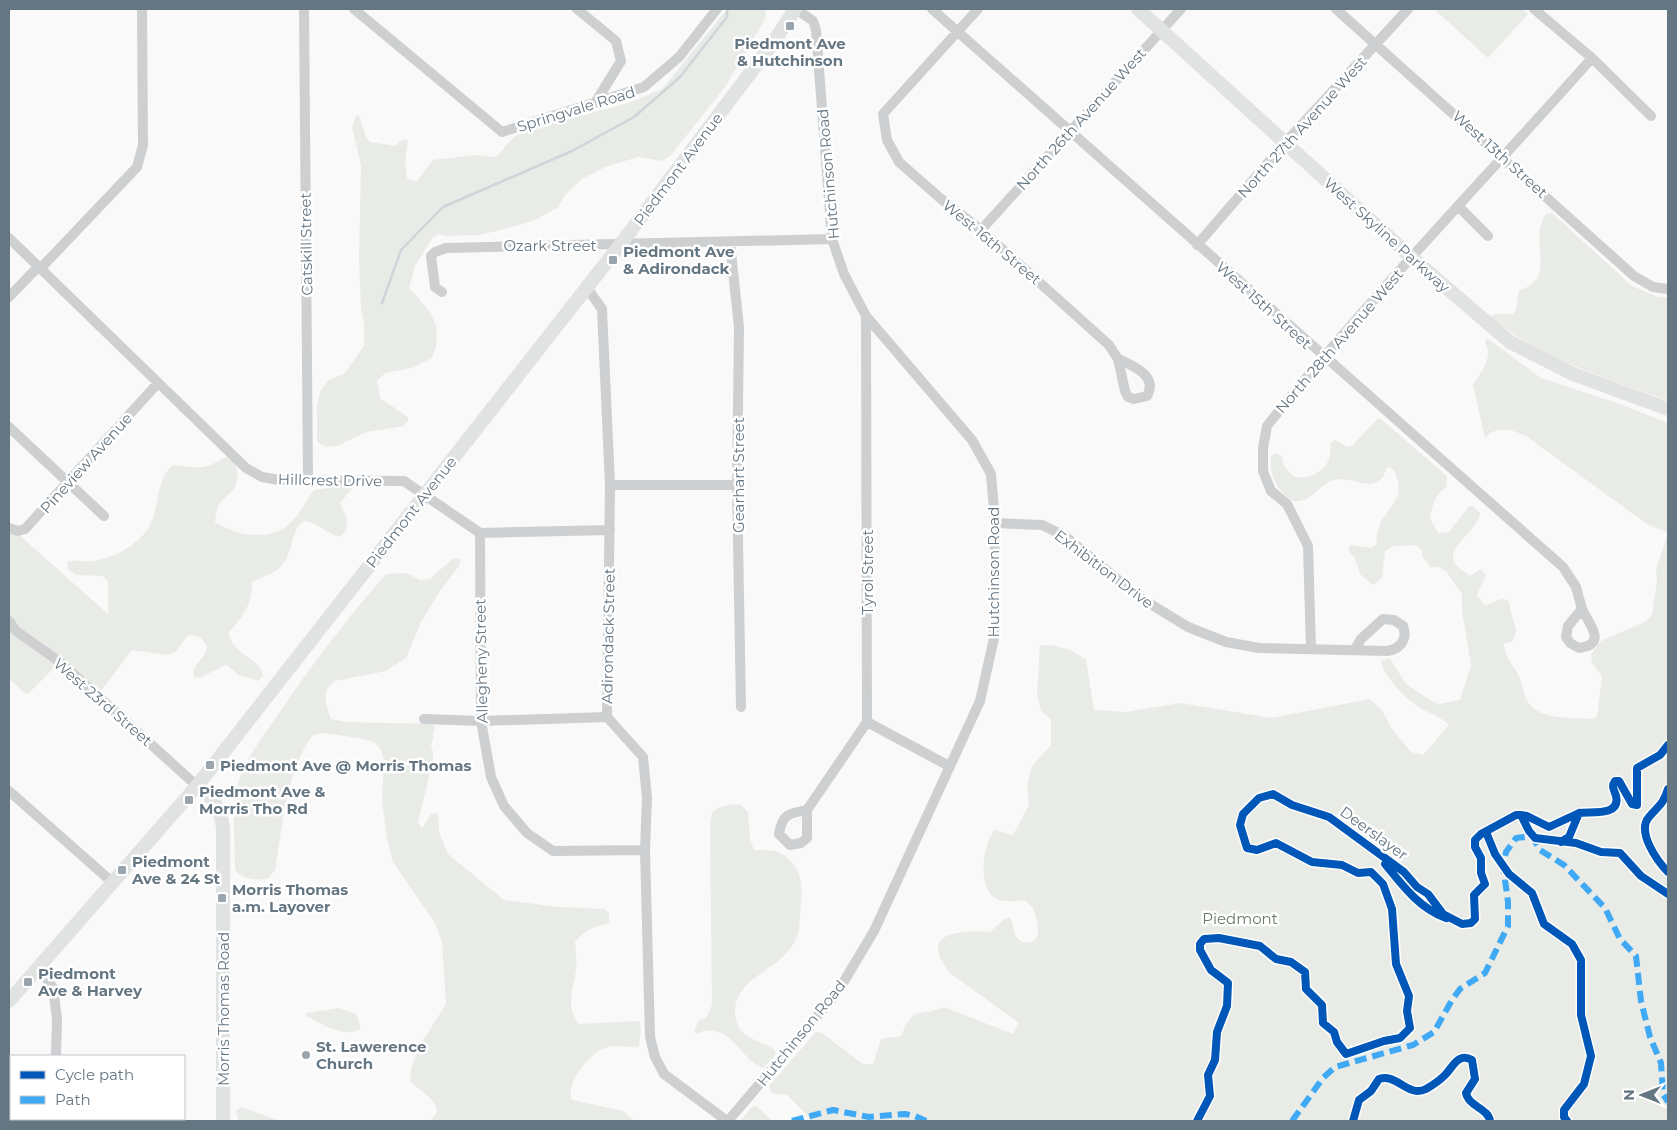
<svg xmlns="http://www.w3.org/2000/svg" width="1677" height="1130" viewBox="0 0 1677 1130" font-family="Montserrat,sans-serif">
<rect width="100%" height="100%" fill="#f9f9f9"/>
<path fill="#e8ebe6" d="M 727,9 L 766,9 L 765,19 L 725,87 L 671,155 L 662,161 L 638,157 L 605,167 L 582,179 L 566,194 L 557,208 L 535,220 L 512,227 L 480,235 L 447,236 L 439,234 L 433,237 L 415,266 L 409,288 C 431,312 445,325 432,358 L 412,368 L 385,373 L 377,381 L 380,398 L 408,417 L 408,421 L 404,426 L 366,432 L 337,446 L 326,447 L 317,442 L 317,406 L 320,391 L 329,380 L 344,374 L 364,346 L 364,324 L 361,309 L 359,261 L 361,165 L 352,127 L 356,115 L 359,115 L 366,136 L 370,142 L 395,146 L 402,140 L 407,139 L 408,142 L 405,161 L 407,178 L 416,182 L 433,160 L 475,155 L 496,157 L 513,138 L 524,131 L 628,103 L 662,89 Z
M 1434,9 L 1522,9 L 1528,14 L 1488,58 Z
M 1552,213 L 1632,286 L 1658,297 L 1668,297 L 1668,401 C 1607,378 1542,360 1491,317 L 1495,314 L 1513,314 C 1520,307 1515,298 1520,290 C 1559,278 1527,241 1546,214 Z
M 1487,338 L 1541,378 L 1620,404 L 1668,423 L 1668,1121 L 810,1121 L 809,1117 L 787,1095 L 771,1093 L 769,1087 L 775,1079 L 816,1032 L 822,1033 L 863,1064 L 873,1064 L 881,1039 L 901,1036 C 914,1004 918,1018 944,1007 L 1013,1034 L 1019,1023 L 950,973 C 917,932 959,930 990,932 L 1004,919 L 1010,917 C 1013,923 1013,931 1016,936 C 1022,947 1038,944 1038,931 C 1039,924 1035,914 1033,908 L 1024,900 C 1015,901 1006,903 997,899 C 977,890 982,843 995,830 L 1013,835 L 1029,805 L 1027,785 L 1032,766 L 1051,745 L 1051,719 L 1041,711 L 1037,696 L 1040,645 C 1056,644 1073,649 1086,660 L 1094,710 L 1126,712 L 1180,703 L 1271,718 L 1370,699 L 1382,710 L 1392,729 L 1411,752 L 1423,755 L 1449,725 C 1442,718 1434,715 1426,711 C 1406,700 1390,684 1381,663 L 1383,660 L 1390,658 L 1405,683 L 1425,697 L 1439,704 L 1460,700 L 1471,665 L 1462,611 L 1462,594 L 1446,571 L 1439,567 L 1430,567 L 1422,556 L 1422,550 L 1416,545 L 1394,546 L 1385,551 L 1382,578 L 1373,585 L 1360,574 L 1355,558 L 1348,550 L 1351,545 L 1371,548 L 1376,545 C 1377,536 1378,526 1383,518 C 1397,499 1404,494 1394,470 L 1388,467 C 1385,470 1385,474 1383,477 C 1369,493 1352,475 1334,480 C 1318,485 1312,503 1293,501 C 1277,490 1270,478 1271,458 L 1275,453 L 1282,456 L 1284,466 L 1293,476 C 1307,480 1323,474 1329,459 C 1331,454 1330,449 1331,443 L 1335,440 L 1347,447 L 1352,446 L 1377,419 L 1381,419 L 1447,476 L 1446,487 C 1434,496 1432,506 1430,519 L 1438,533 L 1449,532 L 1469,506 L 1473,506 L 1480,513 C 1479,529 1446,548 1454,562 C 1457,567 1465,572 1470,576 L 1481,569 L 1486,575 L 1477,595 L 1485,606 L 1501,599 L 1508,600 L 1516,631 L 1513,641 L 1504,644 C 1505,659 1515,666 1520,679 C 1523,687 1523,694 1528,702 C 1540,721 1574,717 1594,719 L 1597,716 L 1602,677 L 1592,663 L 1591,654 L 1601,641 L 1645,622 L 1652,615 L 1657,581 L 1656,570 L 1668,533 L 1647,524 L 1526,436 C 1511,429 1497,425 1485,438 L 1473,385 C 1481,373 1494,357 1485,343 Z
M 226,457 L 231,458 C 238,466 240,479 234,488 C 231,494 224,497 220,503 C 216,509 216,515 215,522 C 235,535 267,542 288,525 C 299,516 306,501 314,490 L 350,485 L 352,489 L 340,503 L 347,519 L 346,531 L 339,537 C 326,533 317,522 303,521 C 290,533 293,551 283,564 C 276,574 262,576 252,582 C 253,603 243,617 229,632 C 230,655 259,655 263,676 L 258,681 L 239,675 L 226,665 L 199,678 L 194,677 C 191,664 206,659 207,647 C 204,638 197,635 188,635 L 175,652 L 167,655 L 132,650 L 98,695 L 60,662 L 27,695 L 9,679 L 9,526 L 108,614 L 108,581 L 103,576 L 76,575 L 68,569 L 67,563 C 73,559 84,562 93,561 C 111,559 131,548 143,535 C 162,516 152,483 173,465 C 200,467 200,472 226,457 Z
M 458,558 L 460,559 L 459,566 L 440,591 L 421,622 L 406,658 L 386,671 L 335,681 C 320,691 326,705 331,719 L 346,722 L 432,724 L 435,727 L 431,747 L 433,751 L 433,759 L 418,823 L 422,828 L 432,813 L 438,814 L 439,832 L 448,854 L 504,900 L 558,907 L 604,909 L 609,913 L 609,923 C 594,927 585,929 575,942 C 576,952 577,961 576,970 C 573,992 565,1005 579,1024 L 639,1021 L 641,1028 L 639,1046 C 628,1049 617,1043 605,1048 C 589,1053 565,1084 572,1100 L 623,1111 L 634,1121 L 429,1121 C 451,1105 419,1092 410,1081 L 411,1068 L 419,1047 L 446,1004 L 442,942 L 435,923 L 393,862 L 387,839 L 382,800 L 384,760 L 381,750 L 374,742 L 359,738 L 323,733 L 313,735 C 285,772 283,826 275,870 L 267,879 C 253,880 245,880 235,870 C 235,848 232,810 236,790 C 243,761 263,737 279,713 C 312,665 347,618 386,574 L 407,573 L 420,580 L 430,579 L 452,559 Z
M 732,804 L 741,805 L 748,812 L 750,839 L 754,850 C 761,851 774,849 780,853 C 806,867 802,892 800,917 C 799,926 799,935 794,943 C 778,973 728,978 736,1020 C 741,1042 764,1039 776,1052 L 773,1058 L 763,1068 C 740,1060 729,1018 697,1034 L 694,1032 L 699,1020 L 706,1018 L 712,1005 L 710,827 L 712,812 L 720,807 Z
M 339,1008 L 356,1014 L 361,1028 C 346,1040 320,1023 305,1015 L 307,1013 Z
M 757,1106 L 772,1121 L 740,1121 L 752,1107 Z
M 242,1107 L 279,1121 L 238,1121 L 236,1111 Z"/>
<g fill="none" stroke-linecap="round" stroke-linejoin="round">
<path stroke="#ced6d9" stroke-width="2.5" d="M 382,303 L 401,250 L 443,207 L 572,151 L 634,117 L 680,77 L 727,17 L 727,11"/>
<path stroke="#cecfd0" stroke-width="10" d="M 304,9 L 308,480
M 354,9 L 502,132 L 644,87 L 679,57 L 717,9
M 577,9 L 616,41 L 621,61 L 595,103
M 932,9 L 1563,567 L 1576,587 L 1582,609
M 978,9 L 883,114 L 887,140 L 899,162 L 940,198 L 981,230 L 1109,345 L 1118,359
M 1336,9 L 1634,276 L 1653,287 L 1668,289
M 1534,9 L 1592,58 L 1651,116
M 1459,207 L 1488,236
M 981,230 L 1181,9
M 9,238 L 246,468 L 262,477 L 279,480 L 404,481 L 480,533 L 610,530
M 730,243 L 739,327 L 737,485 L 741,707
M 1197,245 L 1285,143 L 1408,9
M 587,288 L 602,309 L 610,485 L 607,717 L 643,757 L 647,798 L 645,850 L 650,1037 L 655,1057 L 664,1074 L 727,1121
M 442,292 L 435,287 L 431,256 L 435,252 L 446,248 L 832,239
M 9,297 L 36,269 L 40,269 L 137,167 L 143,145 L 142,9
M 1118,359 C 1134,366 1158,376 1147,396 L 1134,399 L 1128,397 L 1125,391 Z
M 9,427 L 104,516
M 610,485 L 737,485
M 995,523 L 1042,525 L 1065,536 L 1139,597 L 1188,627 L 1226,642 L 1259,648 L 1387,651 C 1400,649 1408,640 1403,626 L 1394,620 L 1383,619 L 1361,639 L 1355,649
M 9,528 L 18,531 L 25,529 L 158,383
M 480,533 L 481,721 L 491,777 L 504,806 L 527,833 L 553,851 L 645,850
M 1582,609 C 1588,623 1609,644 1579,648 L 1570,643 L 1566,637 L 1568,626 Z
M 9,621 L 16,631 L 60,662 L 197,786
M 1311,649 L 1308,546 L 1287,504 L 1271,491 L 1263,471 L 1263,448 L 1267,426 C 1369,298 1483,181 1592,58
M 424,719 L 481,721 L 607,717
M 867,722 L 949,766
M 9,791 L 112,882
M 807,810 C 789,813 782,814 779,834 L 790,845 L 801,843 L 807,838 L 807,810 L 867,722 L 866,316
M 38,967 L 53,988 L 57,1019 L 56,1056
M 55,1121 L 55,1119
M 728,1121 L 837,993 L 874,931 L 980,701 L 994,638 L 995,523 L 991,474 L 972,440 L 866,316 L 844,274 L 832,239 L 816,30 L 813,21 L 796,9"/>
<path stroke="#e1e2e2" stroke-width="14" d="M 1138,9 L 1412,258 L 1510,342 L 1573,374 L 1668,409
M 197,786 C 213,796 221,809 223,828 L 223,1121
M 9,1001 L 197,786 L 620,245 L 773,43 L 795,9"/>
<path stroke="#3fa9f5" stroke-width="6" stroke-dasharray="12 6" stroke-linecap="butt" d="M 792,1121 L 833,1110 L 869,1117 L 905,1114 L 915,1116 L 926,1121
M 1292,1121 L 1323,1078 L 1335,1067 L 1413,1045 L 1434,1032 L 1452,1000 L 1460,989 L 1485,973 L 1508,926 L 1508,902 L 1503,865 L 1506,852 L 1516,838 L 1532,836 L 1540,850 L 1564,865 L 1605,908 L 1620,939 L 1636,956 L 1641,1001 L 1650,1037 L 1661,1063 L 1663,1094 L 1668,1102"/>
<defs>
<path id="cycleway" d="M 1668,789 C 1663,805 1659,805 1649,817 C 1636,832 1658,862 1668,872
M 1521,815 L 1527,816 L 1549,827 L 1579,813
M 1486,832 L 1495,854 L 1509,874 L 1532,893 L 1544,924 L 1572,944 L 1581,960 L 1581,1015 L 1591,1056 L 1584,1084 L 1564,1110 L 1564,1117 L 1567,1121
M 1561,842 L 1569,837 L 1579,813 C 1590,811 1621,817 1616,796 C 1614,789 1611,787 1615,781 L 1619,781 L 1632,804 L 1637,805 L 1637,768 L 1660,755 L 1668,745
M 1385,864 C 1403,886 1419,908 1446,918
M 1197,1121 L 1210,1096 L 1208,1075 L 1215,1060 L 1217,1032 L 1227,1006 L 1228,983 L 1211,970 L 1200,950 L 1200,944 L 1204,939 L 1219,938 L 1260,946 L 1276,959 L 1291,962 L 1305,972 L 1306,989 L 1322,1005 L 1323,1023 L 1334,1032 L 1337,1042 L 1346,1054 L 1384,1041 L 1400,1038 L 1410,1028 L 1407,1011 L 1409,996 L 1396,964 L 1392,909 L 1383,884 L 1371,872 L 1358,873 L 1342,865 L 1312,862 L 1276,843 L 1257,850 L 1247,848 L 1240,825 L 1243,814 L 1259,798 L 1273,794 L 1292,805 L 1329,817 L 1404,872 L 1417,887 L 1428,894 L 1443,914 L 1462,924 L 1471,923 L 1475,919 L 1474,895 L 1485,884 L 1481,873 L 1481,858 L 1475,847 L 1475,840 L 1481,834 L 1516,815 L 1521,815 L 1529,831 L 1535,838 L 1576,843 L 1601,852 L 1620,853 L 1641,876 L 1668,894
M 1353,1121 L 1359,1100 L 1371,1091 L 1379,1079 C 1397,1073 1408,1098 1426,1089 C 1433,1085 1440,1080 1445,1075 C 1453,1067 1458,1052 1472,1060 L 1475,1079 L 1466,1093 C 1469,1107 1488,1108 1490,1121"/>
</defs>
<use href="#cycleway" stroke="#fff" stroke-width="11"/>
<use href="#cycleway" stroke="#0057b8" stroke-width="8"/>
</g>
<g fill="#99a4ac" stroke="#fff" stroke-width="2">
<rect x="785" y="21" width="10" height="10" rx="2.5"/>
<rect x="608" y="255" width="10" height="10" rx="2.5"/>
<rect x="205" y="760" width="10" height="10" rx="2.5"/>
<rect x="184" y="795" width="10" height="10" rx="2.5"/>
<rect x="117" y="865" width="10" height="10" rx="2.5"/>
<rect x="217" y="893" width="10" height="10" rx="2.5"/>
<rect x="23" y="977" width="10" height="10" rx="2.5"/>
<circle cx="306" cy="1055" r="5"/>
</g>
<g text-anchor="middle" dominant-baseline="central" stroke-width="5" stroke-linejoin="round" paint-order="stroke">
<g font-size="15" font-weight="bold" fill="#657683" stroke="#fff" text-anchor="start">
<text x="790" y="43" text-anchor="middle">Piedmont Ave<tspan x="790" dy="17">&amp; Hutchinson</tspan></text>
<text x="623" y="251">Piedmont Ave<tspan x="623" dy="17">&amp; Adirondack</tspan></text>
<text x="220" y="765">Piedmont Ave @ Morris Thomas</text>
<text x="199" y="791">Piedmont Ave &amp;<tspan x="199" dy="17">Morris Tho Rd</tspan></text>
<text x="132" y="861">Piedmont<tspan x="132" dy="17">Ave &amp; 24 St</tspan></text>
<text x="232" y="889">Morris Thomas<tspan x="232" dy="17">a.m. Layover</tspan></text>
<text x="38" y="973">Piedmont<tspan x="38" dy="17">Ave &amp; Harvey</tspan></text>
<text x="316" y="1046">St. Lawerence<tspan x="316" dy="17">Church</tspan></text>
</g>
<g font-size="15" fill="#657683" stroke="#fff">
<text transform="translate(576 109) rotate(-17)">Springvale Road</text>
<text transform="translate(1081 119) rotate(-48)">North 26th Avenue West</text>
<text transform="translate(1302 127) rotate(-48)">North 27th Avenue West</text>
<text transform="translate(1500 154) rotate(42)">West 13th Street</text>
<text transform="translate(678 169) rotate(-53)">Piedmont Avenue</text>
<text transform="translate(828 174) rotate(-95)">Hutchinson Road</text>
<text transform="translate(1387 235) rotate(42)">West Skyline Parkway</text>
<text transform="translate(992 242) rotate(40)">West 16th Street</text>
<text transform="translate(306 244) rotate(-91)">Catskill Street</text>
<text x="550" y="245">Ozark Street</text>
<text transform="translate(1264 305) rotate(42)">West 15th Street</text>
<text transform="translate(1339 341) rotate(-49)">North 28th Avenue West</text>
<text transform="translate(86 463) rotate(-48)">Pineview Avenue</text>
<text transform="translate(738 475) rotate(-90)">Gearhart Street</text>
<text transform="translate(330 480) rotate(1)">Hillcrest Drive</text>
<text transform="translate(411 512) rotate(-52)">Piedmont Avenue</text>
<text transform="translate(1104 569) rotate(37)">Exhibition Drive</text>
<text transform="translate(867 572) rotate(-90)">Tyrol Street</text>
<text transform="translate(993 572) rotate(-90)">Hutchinson Road</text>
<text transform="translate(608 636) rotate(-89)">Adirondack Street</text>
<text transform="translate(481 661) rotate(-91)">Allegheny Street</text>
<text transform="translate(103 702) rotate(41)">West 23rd Street</text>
<text transform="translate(1374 833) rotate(36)">Deerslayer</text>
<text transform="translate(223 1009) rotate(-90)">Morris Thomas Road</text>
<text transform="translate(801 1033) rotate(-51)">Hutchinson Road</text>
</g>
<g font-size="15" fill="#687a64" stroke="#fff">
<text x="1240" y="918">Piedmont</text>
</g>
</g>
<rect width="1677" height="1130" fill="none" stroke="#657683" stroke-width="20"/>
<rect x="10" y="1055" width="175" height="65" fill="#ffffff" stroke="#c1c8cd"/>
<rect x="20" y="1071" width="25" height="8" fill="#0057b8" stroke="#c1c8cd"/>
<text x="55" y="1080" font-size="15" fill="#657683">Cycle path</text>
<rect x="20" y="1096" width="25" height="8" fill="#3fa9f5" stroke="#c1c8cd"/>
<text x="55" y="1105" font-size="15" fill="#657683">Path</text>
<g transform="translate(1642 1095) rotate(270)" stroke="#ffffff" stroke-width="4" paint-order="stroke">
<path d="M0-4L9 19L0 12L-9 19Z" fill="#657683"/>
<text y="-8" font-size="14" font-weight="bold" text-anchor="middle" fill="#657683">N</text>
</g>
</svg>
